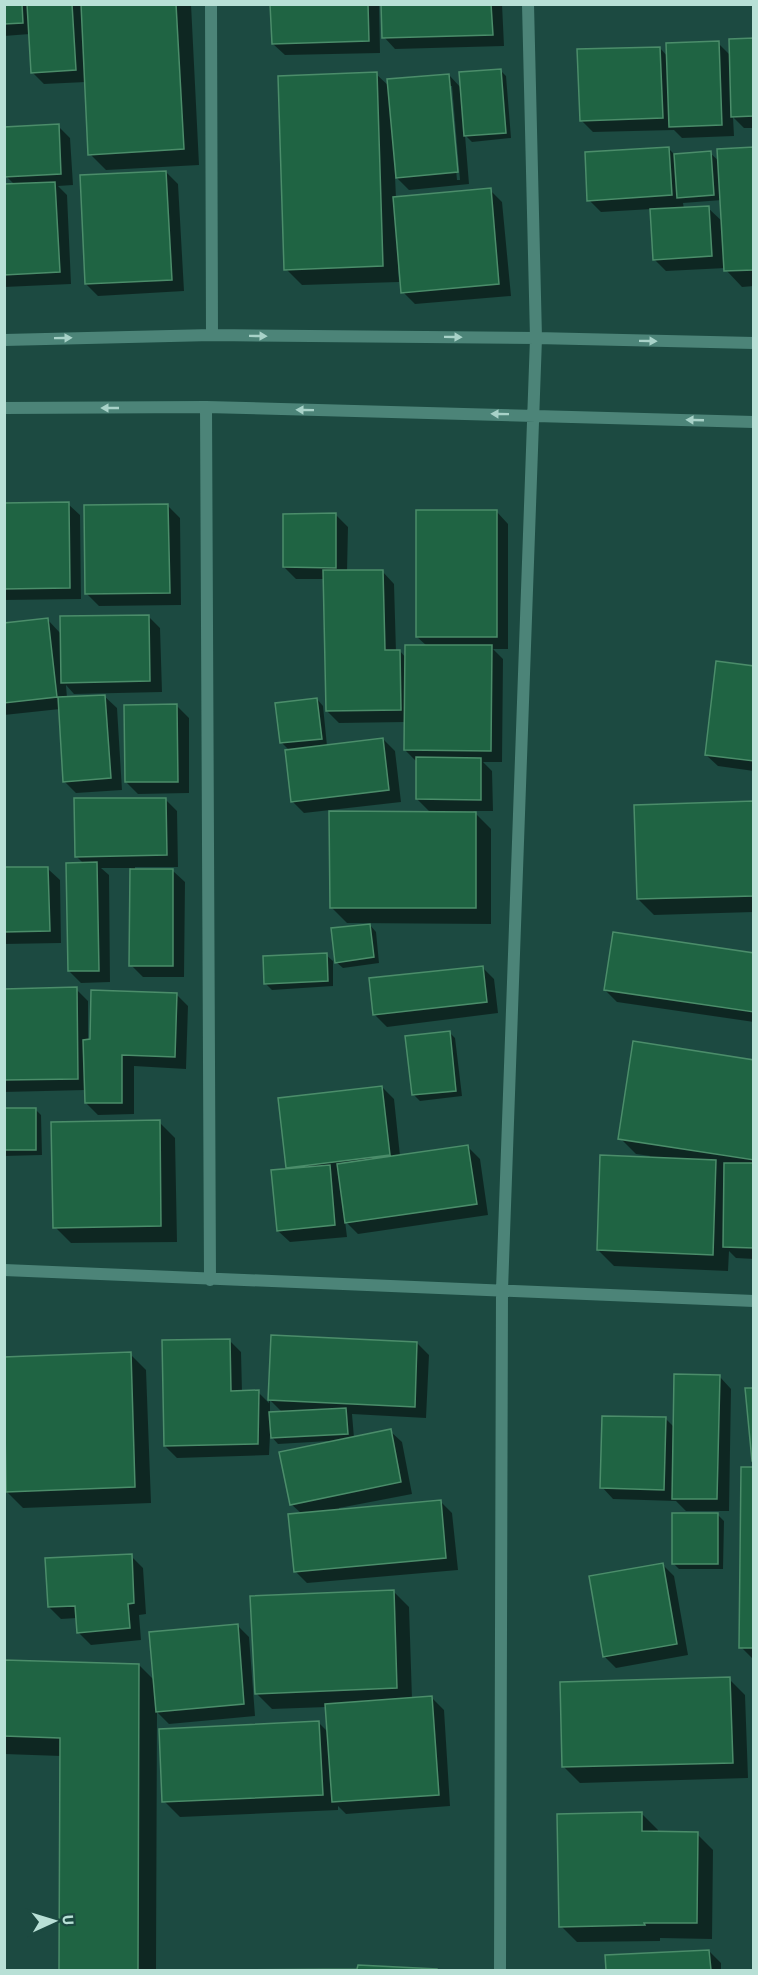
<svg xmlns="http://www.w3.org/2000/svg" width="758" height="1975" viewBox="0 0 758 1975" font-family="'Source Sans 3',sans-serif">
<rect width="100%" height="100%" fill="#1c4a41"/>
<path fill="#0007" fill-rule="evenodd" d="M 4,4 L 191,4 L 199,165 L 106,170 L 90,154 L 86,82 L 44,84 L 32,72 L 30,34 L 4,36 Z
M 272,4 L 379,4 L 380,53 L 285,55 L 273,44 Z
M 383,4 L 502,4 L 504,46 L 395,49 L 384,37 Z
M 754,40 L 754,128 L 744,128 L 733,117 L 734,136 L 682,138 L 674,130 L 593,132 L 581,120 L 660,48 L 668,57 L 718,43 L 730,55 Z
M 500,70 L 506,76 L 511,138 L 472,142 L 465,135 L 469,184 L 409,190 L 395,176 L 396,198 L 490,190 L 502,202 L 511,296 L 415,304 L 403,292 L 401,267 L 398,267 L 399,282 L 302,285 L 286,269 L 376,74 L 390,87 L 449,75 L 462,89 ZM 449,86 L 452,86 L 460,180 L 457,180 Z
M 58,126 L 70,138 L 73,185 L 58,186 L 67,195 L 71,284 L 4,287 L 4,186 L 15,185 L 6,176 Z
M 668,148 L 675,155 L 710,153 L 720,162 L 754,149 L 754,286 L 742,287 L 726,270 L 726,268 L 666,271 L 654,259 L 652,209 L 601,212 L 589,200 ZM 722,200 L 723,222 L 708,208 L 684,209 L 683,203 Z
M 166,172 L 178,184 L 184,291 L 98,296 L 86,284 Z
M 4,504 L 68,504 L 80,515 L 81,599 L 4,600 Z
M 168,506 L 180,518 L 181,605 L 99,606 L 87,594 Z
M 497,512 L 508,524 L 508,649 L 493,649 L 503,659 L 502,762 L 483,762 L 492,771 L 493,811 L 473,811 L 491,829 L 491,924 L 347,923 L 331,907 L 431,813 L 417,799 L 417,762 L 405,750 L 406,722 L 339,723 L 327,711 L 325,579 L 296,579 L 284,567 L 336,515 L 348,527 L 347,572 L 383,572 L 394,584 L 396,652 L 400,651 L 406,658 L 427,646 L 417,637 Z
M 148,616 L 160,628 L 162,692 L 74,694 L 66,685 L 67,698 L 103,695 L 117,708 L 122,790 L 76,793 L 64,781 L 60,709 L 4,715 L 4,625 L 48,620 L 61,634 Z
M 754,667 L 754,771 L 718,766 L 706,755 Z
M 317,699 L 323,706 L 327,746 L 383,739 L 395,751 L 401,802 L 304,813 L 292,801 L 290,751 L 282,743 Z
M 177,706 L 189,718 L 189,793 L 138,794 L 126,782 Z
M 165,799 L 177,811 L 178,867 L 135,867 L 135,870 L 173,871 L 185,882 L 184,977 L 143,977 L 131,965 L 131,868 L 101,868 L 109,875 L 110,982 L 81,983 L 69,971 L 84,864 L 76,856 Z
M 754,802 L 754,912 L 654,915 L 638,899 Z
M 4,869 L 48,869 L 60,880 L 61,943 L 4,944 Z
M 370,925 L 376,932 L 379,963 L 343,968 L 336,962 Z
M 326,955 L 333,961 L 333,986 L 272,990 L 266,984 Z
M 754,955 L 754,1022 L 617,1002 L 605,990 Z
M 482,967 L 494,979 L 498,1013 L 387,1027 L 375,1015 Z
M 76,989 L 88,1001 L 88,1041 L 176,994 L 188,1006 L 186,1069 L 134,1066 L 134,1114 L 98,1115 L 86,1103 L 86,1090 L 4,1092 L 4,990 Z
M 449,1032 L 455,1038 L 462,1096 L 420,1101 L 414,1095 Z
M 754,1061 L 754,1259 L 736,1258 L 729,1251 L 728,1271 L 614,1266 L 598,1250 L 650,1156 L 636,1154 L 620,1138 Z
M 382,1087 L 394,1099 L 400,1156 L 468,1147 L 480,1159 L 488,1215 L 358,1234 L 345,1221 L 347,1237 L 290,1242 L 278,1231 L 291,1170 L 288,1167 Z
M 35,1109 L 41,1115 L 42,1155 L 4,1156 L 4,1110 Z
M 159,1122 L 175,1138 L 177,1242 L 71,1243 L 55,1227 Z
M 272,1336 L 417,1343 L 429,1355 L 426,1418 L 352,1414 L 354,1438 L 390,1431 L 402,1442 L 412,1494 L 339,1508 L 339,1511 L 440,1501 L 452,1513 L 458,1570 L 307,1583 L 295,1571 L 302,1514 L 291,1504 L 329,1441 L 278,1444 L 270,1435 L 269,1455 L 177,1458 L 165,1446 L 229,1340 L 241,1352 L 242,1392 L 258,1392 L 269,1403 ZM 270,1400 L 283,1413 L 270,1413 Z
M 130,1354 L 146,1370 L 151,1503 L 23,1508 L 7,1492 L 4,1358 Z
M 720,1377 L 731,1389 L 729,1511 L 686,1511 L 676,1501 L 613,1499 L 602,1487 L 666,1419 L 675,1428 Z
M 754,1469 L 754,1660 L 741,1647 Z
M 718,1515 L 724,1521 L 723,1569 L 679,1569 L 673,1563 Z
M 131,1556 L 143,1568 L 146,1614 L 139,1615 L 141,1640 L 91,1645 L 79,1633 L 77,1618 L 61,1619 L 49,1607 Z
M 662,1564 L 674,1576 L 688,1655 L 616,1668 L 604,1656 Z
M 393,1591 L 409,1607 L 412,1699 L 432,1698 L 444,1710 L 450,1806 L 346,1814 L 338,1806 L 338,1810 L 180,1817 L 164,1801 L 318,1722 L 329,1733 L 327,1707 L 272,1709 L 256,1693 Z
M 237,1625 L 249,1637 L 255,1716 L 169,1724 L 157,1712 L 156,1970 L 61,1970 L 61,1756 L 4,1754 L 4,1662 L 139,1665 L 155,1681 Z
M 729,1679 L 745,1695 L 748,1778 L 580,1783 L 564,1767 Z
M 642,1814 L 658,1830 L 658,1833 L 697,1834 L 713,1850 L 712,1939 L 660,1938 L 660,1941 L 577,1942 L 561,1926 Z
M 709,1951 L 721,1963 L 721,1970 L 607,1970 L 606,1957 Z
M 359,1967 L 436,1970 L 358,1970 Z"/>
<path fill="#1f6443" stroke="#4b8d6a" stroke-width="1.5" d="M 4,4 L 22,4 L 23,23 L 4,24 Z
M 27,4 L 72,4 L 76,70 L 31,73 Z
M 81,4 L 176,4 L 184,149 L 88,155 Z
M 270,4 L 368,4 L 369,41 L 272,44 Z
M 381,4 L 491,4 L 493,35 L 382,38 Z
M 754,38 L 754,116 L 731,117 L 729,39 Z
M 719,41 L 722,125 L 669,127 L 666,43 Z
M 660,47 L 663,118 L 580,121 L 577,49 Z
M 501,69 L 506,133 L 464,136 L 459,72 Z
M 377,72 L 383,266 L 284,270 L 278,76 Z
M 449,74 L 458,172 L 396,178 L 387,79 Z
M 59,124 L 61,174 L 4,177 L 4,127 Z
M 669,147 L 672,195 L 587,201 L 585,152 Z
M 754,147 L 754,270 L 724,271 L 717,149 Z
M 711,151 L 714,195 L 677,198 L 674,154 Z
M 166,171 L 172,280 L 85,284 L 80,175 Z
M 55,182 L 60,272 L 4,275 L 4,184 Z
M 491,188 L 499,284 L 401,293 L 393,197 Z
M 709,206 L 712,256 L 653,260 L 650,209 Z
M 69,502 L 70,588 L 4,589 L 4,503 Z
M 168,504 L 170,593 L 85,594 L 84,505 Z
M 416,510 L 497,510 L 497,637 L 416,637 Z
M 336,513 L 336,568 L 283,567 L 283,514 Z
M 323,570 L 383,570 L 385,650 L 400,650 L 401,710 L 326,711 Z
M 149,615 L 150,681 L 61,683 L 60,616 Z
M 48,618 L 57,697 L 4,703 L 4,623 Z
M 405,645 L 492,645 L 491,751 L 404,750 Z
M 716,661 L 754,666 L 754,761 L 705,755 Z
M 105,695 L 111,778 L 63,782 L 58,697 Z
M 317,698 L 322,739 L 280,743 L 275,703 Z
M 177,704 L 178,782 L 125,782 L 124,705 Z
M 383,738 L 389,790 L 291,802 L 285,750 Z
M 416,757 L 481,758 L 481,800 L 416,799 Z
M 74,798 L 166,798 L 167,855 L 75,857 Z
M 754,801 L 754,896 L 637,899 L 634,805 Z
M 329,811 L 476,812 L 476,908 L 330,908 Z
M 97,862 L 99,971 L 68,971 L 66,863 Z
M 4,867 L 48,867 L 50,931 L 4,932 Z
M 130,869 L 173,869 L 173,966 L 129,966 Z
M 370,924 L 374,957 L 335,963 L 331,928 Z
M 613,932 L 754,953 L 754,1012 L 604,990 Z
M 327,953 L 328,981 L 264,984 L 263,956 Z
M 483,966 L 487,1002 L 373,1015 L 369,978 Z
M 77,987 L 78,1079 L 4,1080 L 4,989 Z
M 91,990 L 177,993 L 175,1057 L 122,1055 L 122,1103 L 85,1103 L 83,1040 L 90,1039 Z
M 450,1031 L 456,1091 L 412,1095 L 405,1036 Z
M 633,1041 L 754,1060 L 754,1160 L 618,1139 Z
M 382,1086 L 390,1155 L 286,1168 L 278,1098 Z
M 4,1108 L 36,1108 L 36,1150 L 4,1150 Z
M 160,1120 L 161,1226 L 53,1228 L 51,1122 Z
M 468,1145 L 477,1204 L 345,1223 L 337,1164 Z
M 600,1155 L 716,1160 L 713,1255 L 597,1250 Z
M 724,1163 L 754,1163 L 754,1248 L 723,1247 Z
M 330,1165 L 335,1225 L 277,1231 L 271,1170 Z
M 271,1335 L 417,1342 L 415,1407 L 268,1400 Z
M 230,1339 L 231,1391 L 259,1390 L 258,1444 L 164,1446 L 162,1340 Z
M 131,1352 L 135,1487 L 6,1492 L 4,1357 Z
M 674,1374 L 720,1375 L 717,1499 L 672,1499 Z
M 745,1388 L 754,1388 L 754,1461 L 752,1461 Z
M 346,1408 L 348,1434 L 271,1438 L 269,1412 Z
M 602,1416 L 666,1417 L 664,1490 L 600,1488 Z
M 391,1429 L 401,1482 L 290,1505 L 279,1452 Z
M 741,1467 L 754,1467 L 754,1648 L 739,1648 Z
M 441,1500 L 446,1558 L 294,1572 L 288,1514 Z
M 672,1513 L 718,1513 L 718,1564 L 672,1564 Z
M 132,1554 L 134,1603 L 128,1604 L 130,1628 L 77,1633 L 75,1606 L 48,1607 L 45,1558 Z
M 663,1563 L 677,1644 L 603,1657 L 589,1576 Z
M 394,1590 L 397,1688 L 255,1694 L 250,1596 Z
M 238,1624 L 244,1704 L 156,1712 L 149,1632 Z
M 4,1660 L 139,1664 L 138,1970 L 59,1970 L 60,1738 L 4,1736 Z
M 730,1677 L 733,1763 L 562,1767 L 560,1682 Z
M 432,1696 L 439,1795 L 332,1802 L 325,1704 Z
M 319,1721 L 323,1795 L 162,1802 L 159,1729 Z
M 642,1812 L 642,1831 L 698,1832 L 697,1923 L 644,1923 L 645,1925 L 559,1927 L 557,1814 Z
M 709,1950 L 711,1970 L 606,1970 L 605,1955 Z
M 358,1965 L 437,1969 L 437,1970 L 223,1970 L 357,1969 Z"/>
<g fill="none" stroke-linecap="round" stroke-linejoin="round">
<path stroke="#4c8478" stroke-width="12" d="M 211,4 L 212,335
M 4,340 L 212,335 L 536,338 L 754,343
M 206,407 L 210,1280
M 4,408 L 206,407 L 754,422
M 4,1270 L 754,1301
M 500,1970 L 502,1290 L 536,338 L 528,4"/>
</g>
<defs><path id="oneway-solid" d="M-6-.8H1V-3.2L6.5 0L1 3.2V.8H-6Z" transform="scale(1.5)"/></defs>
<g fill="#a8d2c8">
<use href="#oneway-solid" transform="translate(258 336) rotate(1)"/>
<use href="#oneway-solid" transform="translate(453 337) rotate(1)"/>
<use href="#oneway-solid" transform="translate(63 338) rotate(-1)"/>
<use href="#oneway-solid" transform="translate(648 341) rotate(1)"/>
<use href="#oneway-solid" transform="translate(110 408) rotate(180)"/>
<use href="#oneway-solid" transform="translate(305 410) rotate(-179)"/>
<use href="#oneway-solid" transform="translate(500 414) rotate(-179)"/>
<use href="#oneway-solid" transform="translate(695 420) rotate(-178)"/>
</g>
<rect width="758" height="1975" fill="none" stroke="#b8e0d6" stroke-width="12"/>
<g transform="translate(54 1921) rotate(86)" stroke="#1c4a41" stroke-width="4.5" paint-order="stroke">
<path d="M0-4.5L10 22L0 15L-10 22Z" fill="#b8e0d6"/>
<text y="-9" font-size="16" font-weight="bold" text-anchor="middle" fill="#b8e0d6">U</text>
</g>
</svg>
